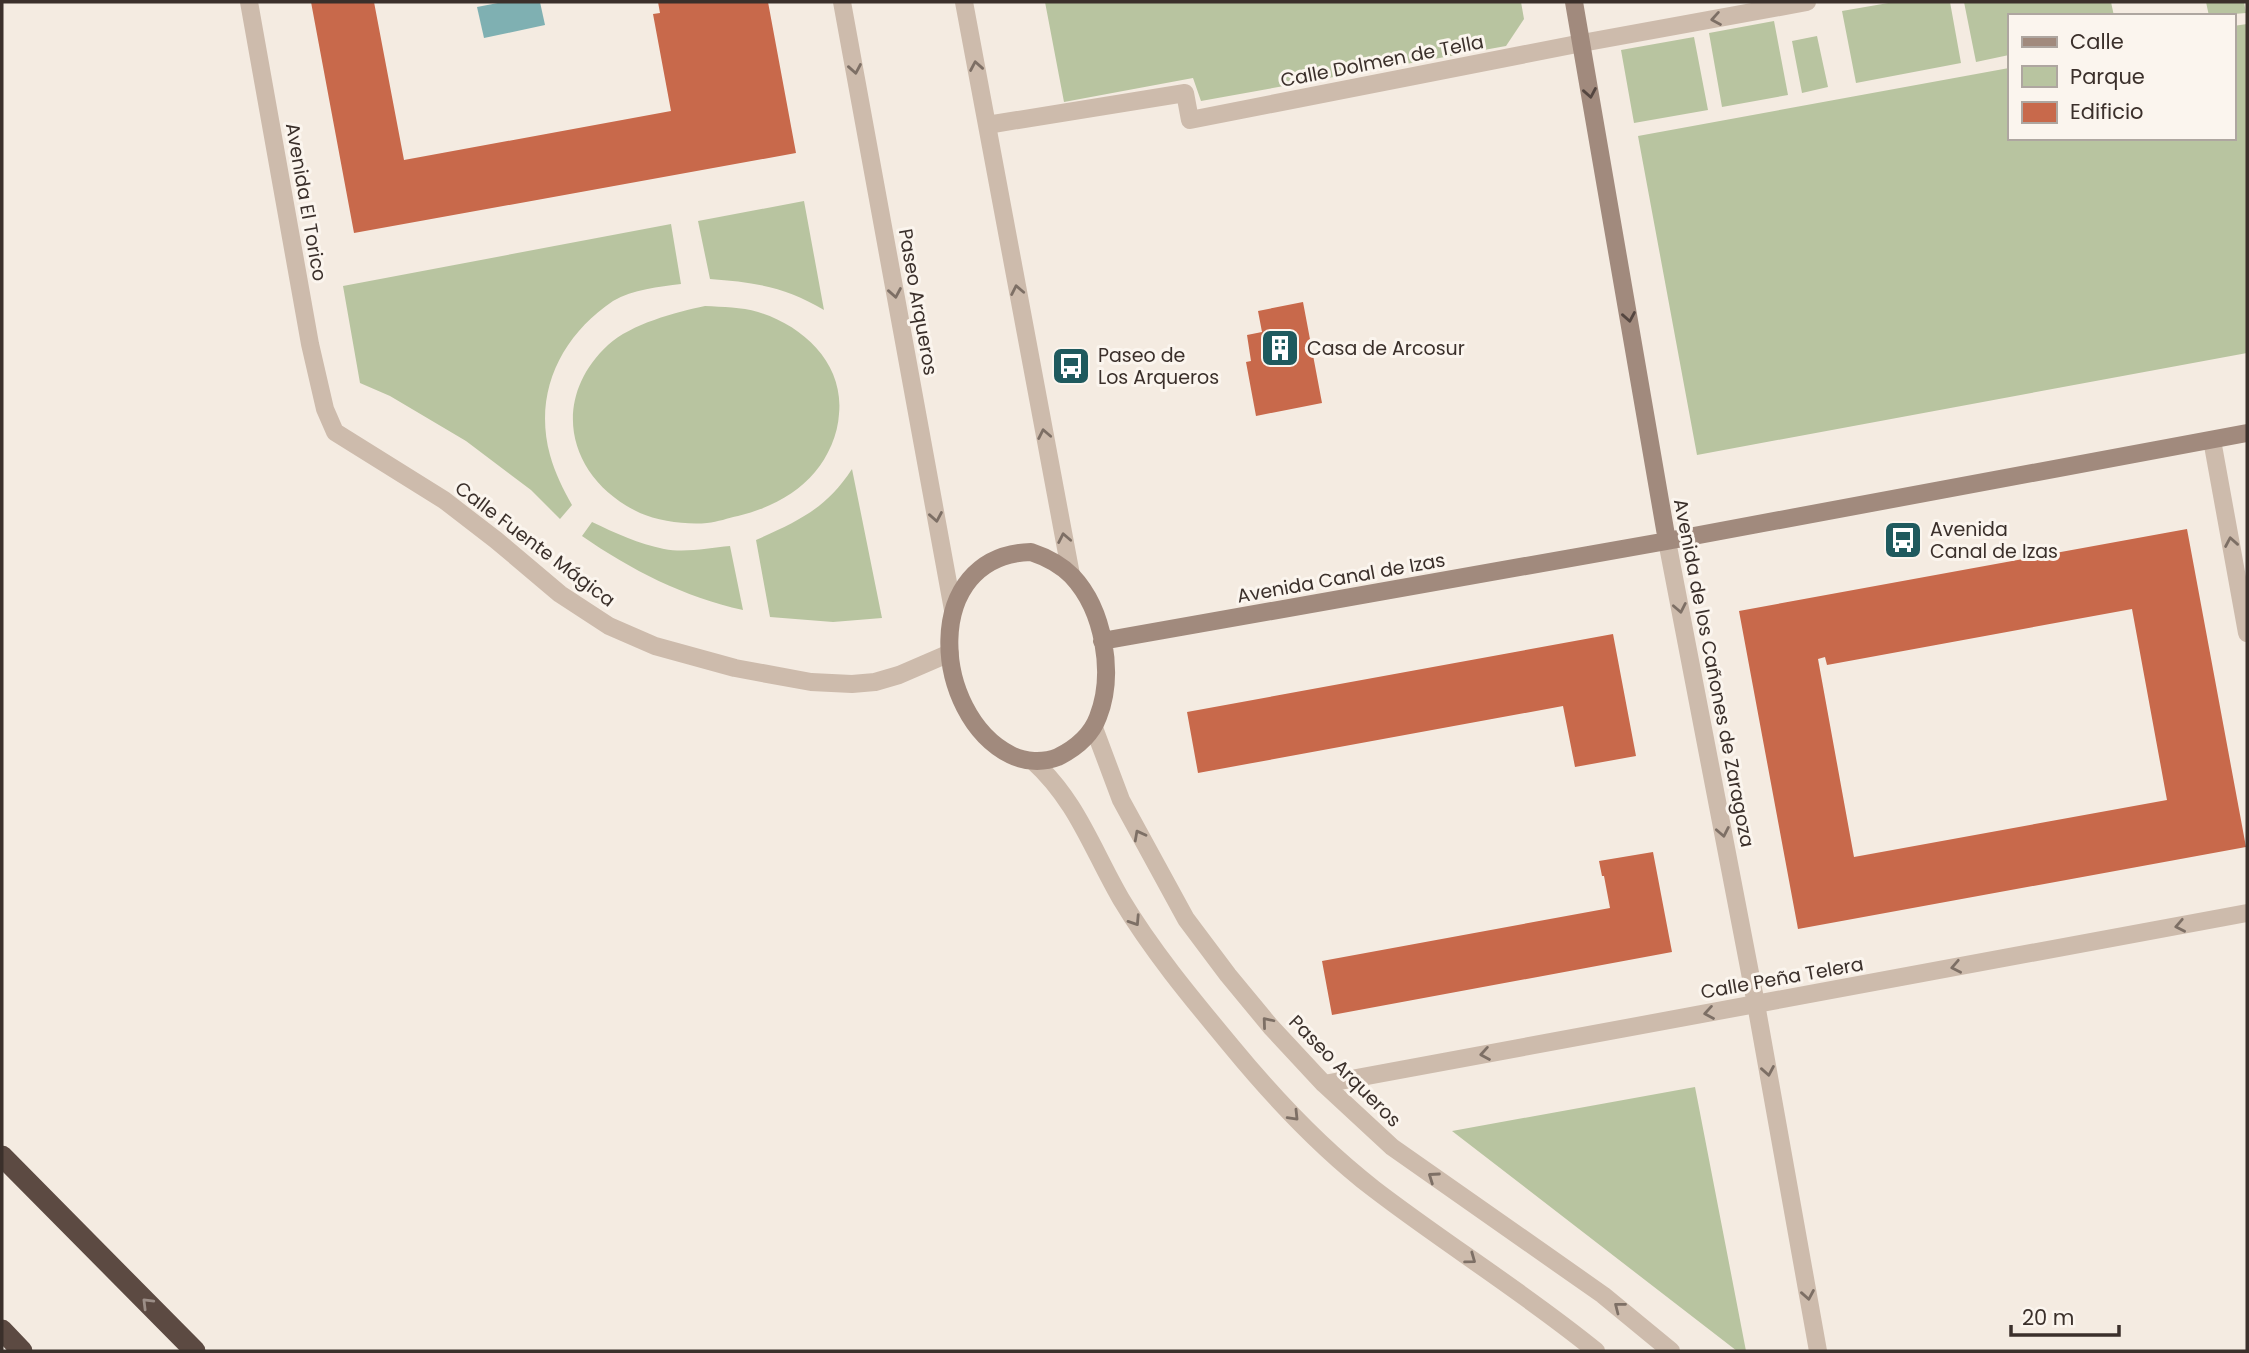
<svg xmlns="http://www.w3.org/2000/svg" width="2249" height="1353" viewBox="0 0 2249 1353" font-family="Poppins,sans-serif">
<rect width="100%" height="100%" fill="#f4ebe1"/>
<path fill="#b8c4a0" d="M 1045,2 L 1521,2 L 1524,19 L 1506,46 L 1201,101 L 1193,78 L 1064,102 Z
M 1894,2 L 1950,2 L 1961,63 L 1856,83 L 1842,11 Z
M 1964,2 L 2111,2 L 2114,16 L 2009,16 L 2009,55 L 1976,62 Z
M 2206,2 L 2244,2 L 2246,13 L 2209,16 Z
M 1774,21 L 1788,95 L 1722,107 L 1709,33 Z
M 2247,24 L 2247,353 L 1697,455 L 1638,136 L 2009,68 L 2009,138 L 2233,138 L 2233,26 Z
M 1817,36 L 1828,87 L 1802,93 L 1792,41 Z
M 1694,37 L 1708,110 L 1634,123 L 1621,50 Z
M 804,201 L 824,310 C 786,287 753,282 710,279 L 698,221 Z
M 671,224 L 681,284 C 659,287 633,289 613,301 C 561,336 533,393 550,455 C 555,473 563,489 572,505 L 560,519 L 531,490 L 466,441 L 390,396 L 360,383 L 343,286 Z
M 705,306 C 723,307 741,307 758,312 C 804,326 844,364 839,414 C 838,434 828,457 815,472 C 796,495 767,509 738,516 C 728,518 718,522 707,523 C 687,525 658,521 640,513 C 569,480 548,401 608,345 C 631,324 676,312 705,306 Z
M 852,469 L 882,618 L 833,622 L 770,617 L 756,540 C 798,521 826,509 852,469 Z
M 592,522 C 615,533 639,544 664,549 C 685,553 709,548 730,546 L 743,610 C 684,597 631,570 582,536 Z
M 1695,1087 L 1746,1351 L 1737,1351 L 1452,1131 Z"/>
<path fill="#7fb0b2" d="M 503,2 L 540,2 L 545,25 L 484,38 L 477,7 Z"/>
<path fill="#c8694b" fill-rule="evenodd" d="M 311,2 L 374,2 L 404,160 L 671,111 L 653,14 L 660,13 L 658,2 L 768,2 L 796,153 L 354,233 Z
M 1303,302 L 1322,403 L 1256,416 L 1246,362 L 1251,361 L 1247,335 L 1262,332 L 1258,311 Z
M 2187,529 L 2246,847 L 1798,929 L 1739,611 ZM 2132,609 L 2167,800 L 1854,857 L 1818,659 L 1825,657 L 1827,665 Z
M 1613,634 L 1636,756 L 1575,767 L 1563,706 L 1198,773 L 1187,712 Z
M 1653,852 L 1672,952 L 1332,1015 L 1322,961 L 1610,908 L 1604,876 L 1602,876 L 1599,861 Z"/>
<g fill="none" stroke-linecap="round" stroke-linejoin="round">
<path stroke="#cdbbac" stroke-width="18" d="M 249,2 L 310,344 L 325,409 L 335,432 L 444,500 L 496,540 L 560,594 L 609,626 L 655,646 L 735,668 L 811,682 L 852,684 L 875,682 L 899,675 L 950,653
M 842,2 L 953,610
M 964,2 L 1071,575
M 987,125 L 1185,93 L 1190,120 L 1582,43 L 1807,2
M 2212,440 L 2247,633
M 1667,541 L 1756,1004 L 1818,1351
M 1094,728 L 1121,800 L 1186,919 L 1228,975 L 1271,1027 L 1324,1084 L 1392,1147 L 1603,1295 L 1671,1351
M 1033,761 C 1077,801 1092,849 1121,899 C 1152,951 1193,1000 1232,1047 C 1274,1098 1321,1148 1374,1189 C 1447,1245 1525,1293 1596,1351
M 1324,1084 L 2247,913"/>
<path stroke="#a18a7d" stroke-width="18" d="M 1574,2 L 1667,541
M 1031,552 C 1046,557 1060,564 1072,576 C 1104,610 1115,674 1098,717 C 1091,736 1076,748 1058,757 C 1043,763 1025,762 1011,755 C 931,715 920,555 1031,552 Z
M 1102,641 L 1667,541 L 2247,433"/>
<path stroke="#5c4a42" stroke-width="21" d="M 2,1156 L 195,1351
M 2,1330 L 22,1351"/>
</g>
<defs><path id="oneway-chevron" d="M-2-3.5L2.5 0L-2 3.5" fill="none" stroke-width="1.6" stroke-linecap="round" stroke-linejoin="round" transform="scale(1.75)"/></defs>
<g stroke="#7d6f65">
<use href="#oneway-chevron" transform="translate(1716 19) rotate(170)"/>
<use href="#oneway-chevron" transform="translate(976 66) rotate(-100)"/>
<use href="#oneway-chevron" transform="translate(855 69) rotate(80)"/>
<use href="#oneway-chevron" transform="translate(1017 290) rotate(-101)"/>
<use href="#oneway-chevron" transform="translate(895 293) rotate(80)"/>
<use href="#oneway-chevron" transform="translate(1044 434) rotate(-101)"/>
<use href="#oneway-chevron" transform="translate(936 517) rotate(80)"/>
<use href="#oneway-chevron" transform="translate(1064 538) rotate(-101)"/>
<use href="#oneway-chevron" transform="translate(2231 542) rotate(-100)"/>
<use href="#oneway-chevron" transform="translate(1680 608) rotate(79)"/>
<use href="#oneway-chevron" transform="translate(1723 832) rotate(79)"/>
<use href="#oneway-chevron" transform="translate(1139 835) rotate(-118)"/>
<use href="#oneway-chevron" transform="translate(1135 921) rotate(57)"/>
<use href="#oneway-chevron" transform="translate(2180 926) rotate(169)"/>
<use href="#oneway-chevron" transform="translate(1956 967) rotate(169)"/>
<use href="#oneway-chevron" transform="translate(1709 1013) rotate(170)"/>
<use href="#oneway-chevron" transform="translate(1267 1022) rotate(-130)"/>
<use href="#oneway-chevron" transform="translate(1485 1054) rotate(170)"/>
<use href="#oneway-chevron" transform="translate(1768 1071) rotate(80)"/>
<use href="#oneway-chevron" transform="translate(1294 1116) rotate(46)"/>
<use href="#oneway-chevron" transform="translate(1433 1177) rotate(-145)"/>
<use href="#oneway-chevron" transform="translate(1471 1259) rotate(36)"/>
<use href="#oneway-chevron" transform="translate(1808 1295) rotate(80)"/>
<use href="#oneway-chevron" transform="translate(1619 1307) rotate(-142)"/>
</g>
<g stroke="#544640">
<use href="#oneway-chevron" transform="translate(1590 93) rotate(80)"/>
<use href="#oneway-chevron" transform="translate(1629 317) rotate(80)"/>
</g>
<use stroke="#9c8e87" href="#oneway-chevron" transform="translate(147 1303) rotate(-135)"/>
<defs>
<symbol id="building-square" viewBox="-11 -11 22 22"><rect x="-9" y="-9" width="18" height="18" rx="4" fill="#1f5a5e" stroke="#fbf5ee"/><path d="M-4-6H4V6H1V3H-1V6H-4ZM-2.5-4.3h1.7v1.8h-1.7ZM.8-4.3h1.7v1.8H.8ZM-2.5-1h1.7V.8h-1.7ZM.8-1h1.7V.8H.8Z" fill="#fff"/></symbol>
<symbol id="bus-square" viewBox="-11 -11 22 22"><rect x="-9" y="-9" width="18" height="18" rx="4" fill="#1f5a5e" stroke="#fbf5ee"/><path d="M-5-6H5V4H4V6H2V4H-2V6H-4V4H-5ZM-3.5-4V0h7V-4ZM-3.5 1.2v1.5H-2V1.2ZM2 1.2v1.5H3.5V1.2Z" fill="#fff"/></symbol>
</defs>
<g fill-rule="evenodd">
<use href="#building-square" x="1258" y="326" width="44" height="44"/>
<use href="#bus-square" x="1049" y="344" width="44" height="44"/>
<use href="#bus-square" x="1881" y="518" width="44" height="44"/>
</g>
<g text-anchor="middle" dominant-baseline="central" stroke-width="6" stroke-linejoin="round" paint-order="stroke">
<g font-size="19" fill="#3b302b" stroke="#fbf5ee">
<text transform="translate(1382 61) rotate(-11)">Calle Dolmen de Tella</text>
<text transform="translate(306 202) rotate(80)">Avenida El Torico</text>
<text transform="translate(918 302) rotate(80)">Paseo Arqueros</text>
<text transform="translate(535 544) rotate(37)">Calle Fuente Mágica</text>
<text transform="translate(1341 578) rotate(-10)">Avenida Canal de Izas</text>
<text transform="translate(1714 673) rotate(79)">Avenida de los Cañones de Zaragoza</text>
<text transform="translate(1782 978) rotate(-10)">Calle Peña Telera</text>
<text transform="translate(1345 1071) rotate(45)">Paseo Arqueros</text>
</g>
<g font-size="19" fill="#3b302b" stroke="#fbf5ee" text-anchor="start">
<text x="1307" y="348">Casa de Arcosur</text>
<text x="1098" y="355">Paseo de<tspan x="1098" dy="22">Los Arqueros</tspan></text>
<text x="1930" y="529">Avenida<tspan x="1930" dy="22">Canal de Izas</tspan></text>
</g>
</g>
<rect width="2249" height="1353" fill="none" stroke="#3b302b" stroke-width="7"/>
<rect x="2008" y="14" width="228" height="126" fill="#fbf5ee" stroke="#aea6a0" stroke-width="2"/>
<rect x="2022" y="37" width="35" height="10" fill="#a18a7d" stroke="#aea6a0" stroke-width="2"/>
<text x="2070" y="49" font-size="21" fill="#3b302b">Calle</text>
<rect x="2022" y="66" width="35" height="21" fill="#b8c4a0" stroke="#aea6a0" stroke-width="2"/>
<text x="2070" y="84" font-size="21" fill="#3b302b">Parque</text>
<rect x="2022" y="102" width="35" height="21" fill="#c8694b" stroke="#aea6a0" stroke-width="2"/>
<text x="2070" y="119" font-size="21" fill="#3b302b">Edificio</text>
<path d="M2011 1325v10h108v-10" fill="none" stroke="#3b302b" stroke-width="3.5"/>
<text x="2022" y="1325" font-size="21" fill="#3b302b" stroke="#fbf5ee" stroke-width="5" paint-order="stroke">20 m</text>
</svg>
